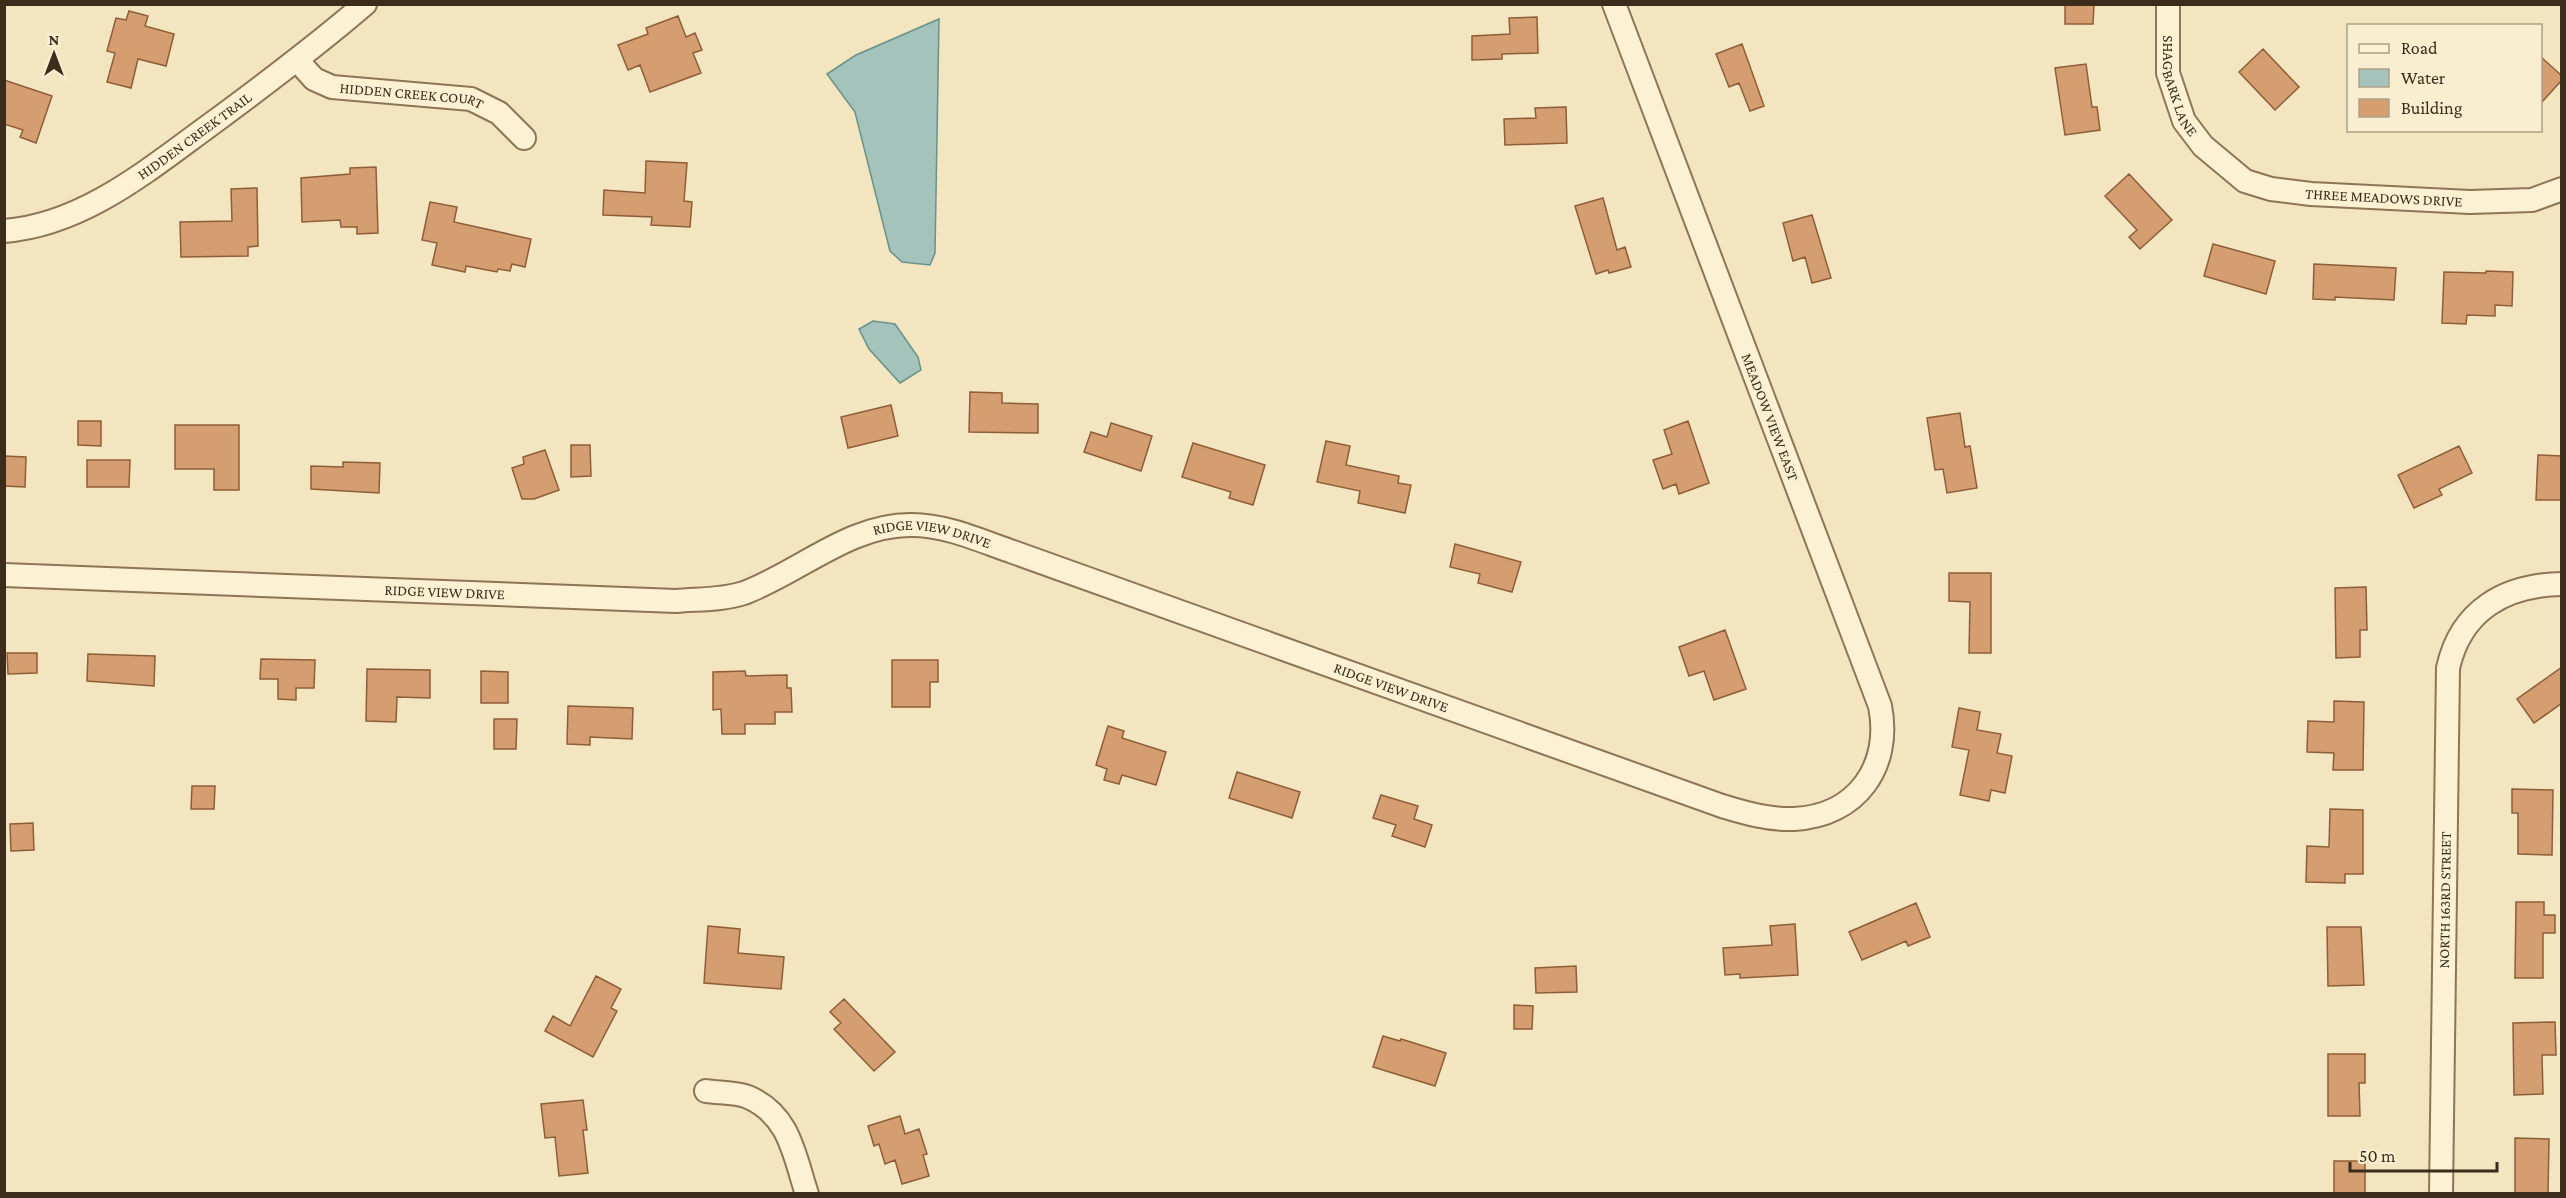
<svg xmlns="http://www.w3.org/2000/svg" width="2566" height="1198" viewBox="0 0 2566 1198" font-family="'Crimson Pro',serif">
<rect width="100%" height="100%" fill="#f2e5bf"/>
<path fill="#a3c3bb" stroke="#69928a" stroke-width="1.5" d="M 939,19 L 935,253 L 930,265 L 902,262 L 890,251 L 855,112 L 827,74 L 856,55 Z
M 873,321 L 895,324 L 918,357 L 921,370 L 900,383 L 869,349 L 859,329 Z"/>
<path fill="#d49e71" stroke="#8e5e39" stroke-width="1.5" d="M 2065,4 L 2094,4 L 2093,24 L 2065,24 Z
M 129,11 L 148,16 L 145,26 L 174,34 L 166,66 L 138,59 L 131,88 L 107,82 L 115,53 L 107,51 L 116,18 L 126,20 Z
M 678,16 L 686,37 L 695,33 L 702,50 L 693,53 L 701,73 L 650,92 L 640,65 L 628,70 L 618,45 L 648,34 L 646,28 Z
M 1537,17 L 1538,53 L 1502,54 L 1502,59 L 1472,60 L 1472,36 L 1510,34 L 1509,18 Z
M 1742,44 L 1764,106 L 1750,111 L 1739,83 L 1729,87 L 1716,54 Z
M 2263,49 L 2299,87 L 2275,110 L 2239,72 Z
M 2541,57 L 2562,76 L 2562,80 L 2541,103 Z
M 2086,64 L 2092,107 L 2097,107 L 2100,130 L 2065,135 L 2055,68 Z
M 4,80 L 52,96 L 36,143 L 20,137 L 23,130 L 4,124 Z
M 1566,107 L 1567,143 L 1505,145 L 1504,119 L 1536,118 L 1535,108 Z
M 646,161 L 687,163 L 684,201 L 692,202 L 690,227 L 651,225 L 652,217 L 603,215 L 604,190 L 645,193 Z
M 376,167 L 378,233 L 357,234 L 357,227 L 341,227 L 340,220 L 302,222 L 301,178 L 350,174 L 350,168 Z
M 2129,174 L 2172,220 L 2140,249 L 2129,237 L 2137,230 L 2105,196 Z
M 257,188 L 258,246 L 248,247 L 248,256 L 181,257 L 180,222 L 232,221 L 231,189 Z
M 1603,198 L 1617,250 L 1625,247 L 1631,267 L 1609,273 L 1608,270 L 1596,274 L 1575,206 Z
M 430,202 L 457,207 L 454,222 L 531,239 L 525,267 L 512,264 L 510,271 L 498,269 L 497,272 L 466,266 L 465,272 L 432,265 L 437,243 L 422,240 Z
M 1812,215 L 1831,278 L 1812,283 L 1805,257 L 1793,261 L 1783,223 Z
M 2213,244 L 2275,261 L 2266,294 L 2204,276 Z
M 2314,264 L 2396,268 L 2394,300 L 2335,297 L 2335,300 L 2313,299 Z
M 2486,271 L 2513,272 L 2512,306 L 2495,305 L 2495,316 L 2467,315 L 2466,324 L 2442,323 L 2444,272 L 2486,273 Z
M 970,392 L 1002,393 L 1002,403 L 1038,404 L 1038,433 L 969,432 Z
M 891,405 L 898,436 L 848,448 L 841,417 Z
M 1960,413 L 1965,447 L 1970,446 L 1977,488 L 1947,493 L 1943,469 L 1935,470 L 1927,418 Z
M 78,421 L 101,421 L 101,446 L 78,445 Z
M 1688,421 L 1709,483 L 1679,494 L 1676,484 L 1663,489 L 1653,460 L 1672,454 L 1664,430 Z
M 1111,423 L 1152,436 L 1141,471 L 1084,452 L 1091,432 L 1107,437 Z
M 175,425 L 239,425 L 239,490 L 214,490 L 214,469 L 175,469 Z
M 1326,441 L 1350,446 L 1346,465 L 1399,476 L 1398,483 L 1411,485 L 1405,513 L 1358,503 L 1360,491 L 1317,482 Z
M 1193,443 L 1265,465 L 1253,505 L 1229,498 L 1231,492 L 1182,477 Z
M 571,445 L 590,445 L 591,476 L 571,477 Z
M 2459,446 L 2472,473 L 2439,489 L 2442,495 L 2414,508 L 2398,475 Z
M 545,450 L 559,490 L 534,499 L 522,499 L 512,468 L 524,464 L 523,457 Z
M 2538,455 L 2562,456 L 2562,500 L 2536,500 Z
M 4,456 L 26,457 L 25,487 L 4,486 Z
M 87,460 L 130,460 L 129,487 L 87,487 Z
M 343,462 L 380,463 L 379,493 L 311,489 L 311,466 L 343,467 Z
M 1455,544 L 1521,562 L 1512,592 L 1478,583 L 1480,574 L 1450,567 Z
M 1949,573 L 1991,573 L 1991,653 L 1969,653 L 1970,602 L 1949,601 Z
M 2366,587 L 2367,630 L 2360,630 L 2360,657 L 2336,658 L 2335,588 Z
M 1725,630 L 1746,689 L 1714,700 L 1704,671 L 1689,676 L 1679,647 Z
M 7,653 L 37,653 L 37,673 L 8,674 Z
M 88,654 L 155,656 L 154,686 L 87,681 Z
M 261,659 L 315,660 L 314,688 L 296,688 L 296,700 L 278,699 L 278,679 L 260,679 Z
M 892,660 L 938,660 L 938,682 L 930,682 L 930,707 L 892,707 Z
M 2562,667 L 2562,703 L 2534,723 L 2517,699 Z
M 367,669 L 430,670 L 430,698 L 397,697 L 396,722 L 366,721 Z
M 481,671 L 508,672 L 508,703 L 481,703 Z
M 745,671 L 746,676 L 787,675 L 787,688 L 791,688 L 792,712 L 775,712 L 775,724 L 745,724 L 745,734 L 722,734 L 721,709 L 713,710 L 713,672 Z
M 2334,701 L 2364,702 L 2363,770 L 2333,770 L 2334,753 L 2307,752 L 2308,721 L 2334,722 Z
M 568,706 L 633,708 L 632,739 L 590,737 L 590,745 L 567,744 Z
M 1959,708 L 1980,712 L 1977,730 L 2001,734 L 1997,753 L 2012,756 L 2005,793 L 1991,790 L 1989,801 L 1960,795 L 1969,750 L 1952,747 Z
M 494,719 L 517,719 L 516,749 L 494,749 Z
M 1108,726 L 1124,731 L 1122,738 L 1166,752 L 1156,785 L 1122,775 L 1119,784 L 1104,780 L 1107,769 L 1096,765 Z
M 1237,772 L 1300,792 L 1292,818 L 1229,798 Z
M 192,786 L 215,786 L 214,809 L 191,809 Z
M 2512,789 L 2553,790 L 2552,855 L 2518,854 L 2518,813 L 2512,813 Z
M 1381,795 L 1418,806 L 1414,819 L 1432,825 L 1425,847 L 1392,836 L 1396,825 L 1373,818 Z
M 2330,809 L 2363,810 L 2363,874 L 2345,874 L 2345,883 L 2306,882 L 2307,846 L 2329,847 Z
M 33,823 L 34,850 L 11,851 L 10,824 Z
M 2516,902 L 2544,902 L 2544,915 L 2555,915 L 2555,933 L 2543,933 L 2543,978 L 2515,978 Z
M 1916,903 L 1930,937 L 1908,946 L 1906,941 L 1862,960 L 1849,932 Z
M 1795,924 L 1798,975 L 1740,978 L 1740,974 L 1725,975 L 1723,948 L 1772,945 L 1770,926 Z
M 708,926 L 740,929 L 738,953 L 784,957 L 781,989 L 704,983 Z
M 2327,927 L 2361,927 L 2364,985 L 2328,986 Z
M 1576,966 L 1577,992 L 1536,993 L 1535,968 Z
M 596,976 L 621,989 L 611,1008 L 617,1011 L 593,1057 L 545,1031 L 553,1016 L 570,1026 Z
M 844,999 L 895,1052 L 874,1071 L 834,1029 L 841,1023 L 830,1012 Z
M 1514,1005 L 1533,1006 L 1532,1029 L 1514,1029 Z
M 2555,1022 L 2556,1055 L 2542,1055 L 2543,1094 L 2514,1095 L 2513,1023 Z
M 1383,1036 L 1400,1041 L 1401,1039 L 1446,1053 L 1435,1086 L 1373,1067 Z
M 2328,1054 L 2365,1054 L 2365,1083 L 2359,1083 L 2360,1116 L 2328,1116 Z
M 583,1100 L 587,1130 L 583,1130 L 588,1173 L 559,1176 L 555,1137 L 545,1138 L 541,1104 Z
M 900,1116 L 905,1134 L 919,1129 L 927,1154 L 923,1155 L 929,1176 L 902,1184 L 895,1160 L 885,1164 L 879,1144 L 874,1146 L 868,1126 Z
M 2515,1138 L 2549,1139 L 2548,1194 L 2515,1194 Z
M 2334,1161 L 2365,1161 L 2365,1194 L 2334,1194 Z"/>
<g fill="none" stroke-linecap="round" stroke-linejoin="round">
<defs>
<g id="street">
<path id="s1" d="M 2168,4 L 2168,73 L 2184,121 L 2203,146 L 2245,181 L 2271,189 L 2311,194 L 2470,202 L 2532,200 L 2562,189"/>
<path id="s2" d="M 298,61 L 314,79 L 332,87 L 471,99 L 499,113 L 524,138"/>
<path id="s3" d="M 4,231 C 83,225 148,170 210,125 C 263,86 315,47 365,4"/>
<path id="s4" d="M 4,575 L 676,601 C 699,599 723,600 744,593 C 800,572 850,524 912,525 C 946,525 981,541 1013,552 L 1722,806 C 1745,813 1769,820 1794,819 C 1857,816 1892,766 1880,706 L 1614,4"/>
<path d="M 706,1091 C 718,1093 737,1092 748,1097 C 790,1115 794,1155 807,1194"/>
<path id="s5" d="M 2441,1194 L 2448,668 C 2461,610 2505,585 2562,584"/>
</g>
</defs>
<use href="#street" stroke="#8d7556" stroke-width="26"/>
<use href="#street" stroke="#fcf1d3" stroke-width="22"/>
</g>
<g text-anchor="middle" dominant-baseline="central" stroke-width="4.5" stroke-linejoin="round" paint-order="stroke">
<g font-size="15" fill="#3b2c1c" stroke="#f9efd0">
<text stroke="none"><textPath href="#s1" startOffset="84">SHAGBARK LANE</textPath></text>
<text stroke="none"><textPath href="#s2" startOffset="124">HIDDEN CREEK COURT</textPath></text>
<text stroke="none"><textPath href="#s3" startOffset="216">HIDDEN CREEK TRAIL</textPath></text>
<text stroke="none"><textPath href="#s1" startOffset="346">THREE MEADOWS DRIVE</textPath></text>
<text transform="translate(1770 417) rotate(69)">MEADOW VIEW EAST</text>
<text stroke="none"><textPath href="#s4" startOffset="945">RIDGE VIEW DRIVE</textPath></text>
<text stroke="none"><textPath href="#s4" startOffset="441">RIDGE VIEW DRIVE</textPath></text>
<text stroke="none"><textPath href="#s4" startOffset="1431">RIDGE VIEW DRIVE</textPath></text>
<text stroke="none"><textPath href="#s5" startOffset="294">NORTH 163RD STREET</textPath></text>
</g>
</g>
<rect width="2566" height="1198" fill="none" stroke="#3b2c1c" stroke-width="12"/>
<rect x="2347" y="24" width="195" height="108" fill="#f9efd0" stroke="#ada188" stroke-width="1.5"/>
<rect x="2359" y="44" width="30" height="9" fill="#fcf1d3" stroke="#ada188" stroke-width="1.5"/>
<text x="2401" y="54" font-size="18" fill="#3b2c1c">Road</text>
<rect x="2359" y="69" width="30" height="18" fill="#a3c3bb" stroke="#ada188" stroke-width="1.5"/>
<text x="2401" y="84" font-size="18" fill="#3b2c1c">Water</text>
<rect x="2359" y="99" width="30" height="18" fill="#d49e71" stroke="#ada188" stroke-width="1.5"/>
<text x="2401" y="114" font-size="18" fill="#3b2c1c">Building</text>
<g transform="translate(54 54)" stroke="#f9efd0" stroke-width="4.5" paint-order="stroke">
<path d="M0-4.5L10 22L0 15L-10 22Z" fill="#3b2c1c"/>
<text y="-9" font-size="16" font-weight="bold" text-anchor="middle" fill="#3b2c1c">N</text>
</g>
<path d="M2350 1162v9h147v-9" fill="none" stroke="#3b2c1c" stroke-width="3"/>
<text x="2359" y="1162" font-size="18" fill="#3b2c1c" stroke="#f9efd0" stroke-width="4.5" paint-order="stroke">50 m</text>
</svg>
